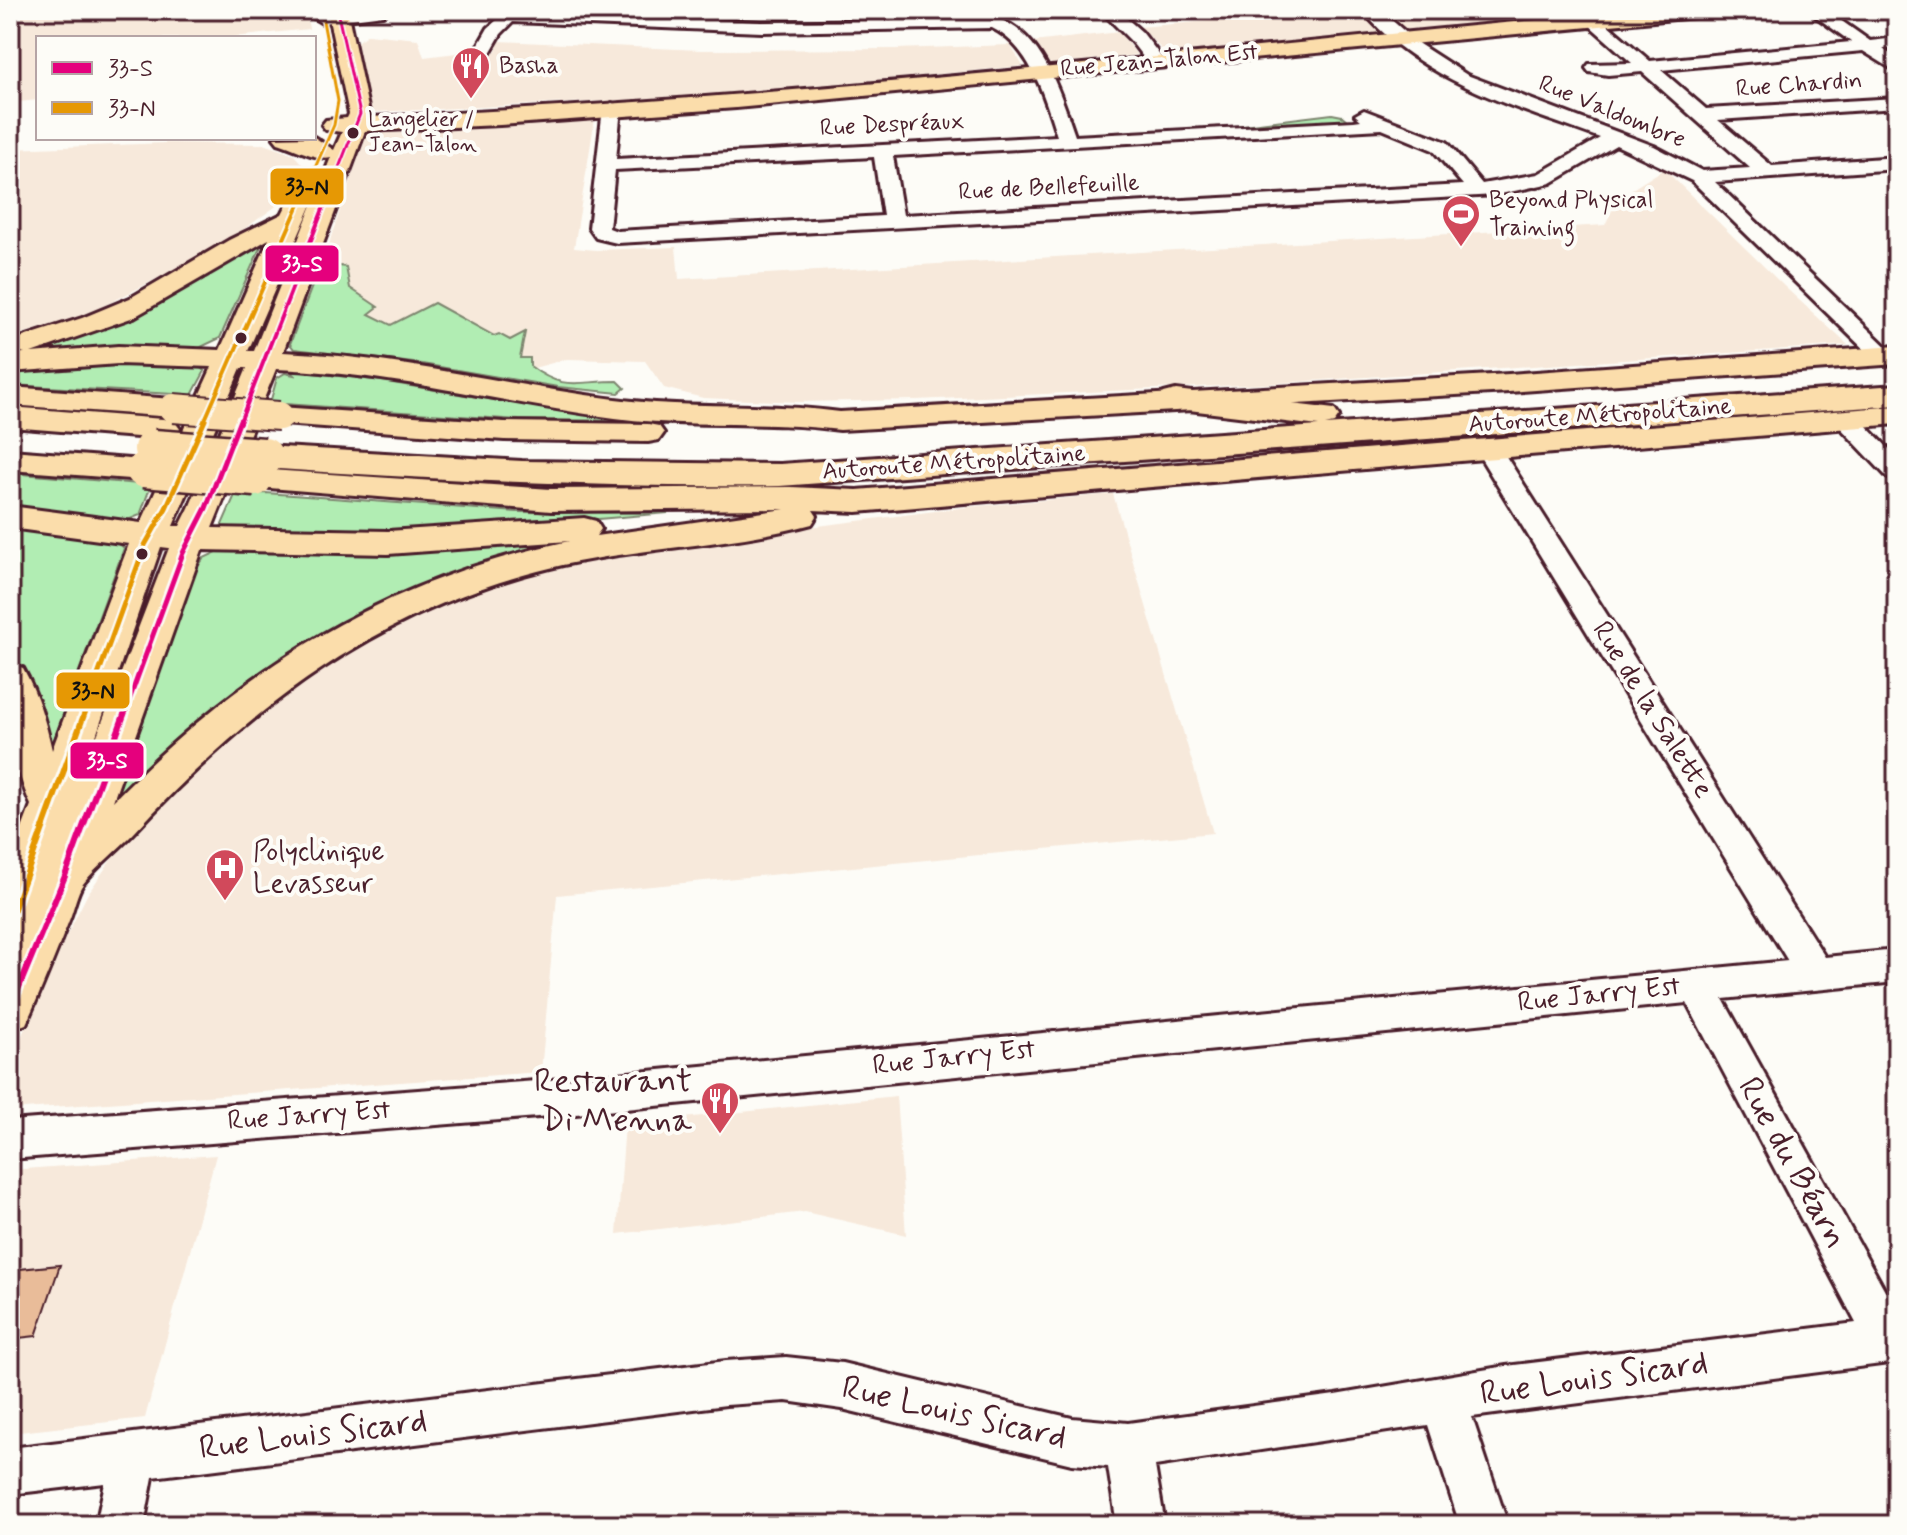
<svg xmlns="http://www.w3.org/2000/svg" width="1907" height="1535" viewBox="0 0 1907 1535" font-family="Mynerve,sans-serif">
<rect width="100%" height="100%" fill="#fdfcf7"/>
<filter id="ink" filterUnits="userSpaceOnUse"><feTurbulence type="fractalNoise" baseFrequency=".0125" numOctaves="2"/><feDisplacementMap in="SourceGraphic" scale="16" xChannelSelector="R" yChannelSelector="G"/><feConvolveMatrix kernelMatrix="1 2 1 2 8 2 1 2 1" color-interpolation-filters="sRGB"/></filter>
<g filter="url(#ink)">
<path fill="#f7e9db" d="M 10,10 L 306,10 L 309,29 L 224,38 L 38,38 L 38,100 L 10,103 Z
M 1332,10 L 1359,10 L 1383,33 L 1166,54 L 1140,27 Z
M 1383,10 L 1647,10 L 1413,32 L 1405,30 Z
M 1119,32 L 1137,55 L 1052,64 L 1047,62 L 1033,42 Z
M 368,34 L 418,39 L 424,57 L 465,52 L 496,52 L 499,41 L 700,50 L 896,49 L 1010,45 L 1023,66 L 714,96 L 375,112 L 370,110 L 355,43 Z
M 595,118 L 574,248 L 596,250 L 676,247 L 679,279 L 1605,225 L 1618,198 L 1664,169 L 1787,289 L 1848,345 L 1263,384 L 916,400 L 799,402 L 703,398 L 664,388 L 645,361 L 567,359 L 519,372 L 307,335 L 331,237 L 366,134 L 377,128 Z
M 167,143 L 264,144 L 293,154 L 305,167 L 275,207 L 219,247 L 82,317 L 10,337 L 10,149 Z
M 1113,494 L 1213,833 L 557,895 L 541,1072 L 10,1110 L 10,1063 L 54,961 L 87,895 L 135,825 L 176,779 L 330,658 L 452,598 L 541,568 L 653,547 L 967,507 Z
M 896,1096 L 906,1235 L 805,1212 L 617,1234 L 625,1124 Z
M 216,1155 L 145,1418 L 10,1433 L 10,1170 Z"/>
<path fill="#b1edb3" stroke="#7e866f" stroke-width="2" d="M 1332,114 L 1342,116 L 1347,120 L 1219,128 Z
M 265,237 L 220,338 L 199,348 L 100,347 L 10,356 L 10,353 L 51,343 Z
M 326,264 L 346,267 L 350,288 L 378,307 L 369,314 L 391,325 L 434,303 L 494,336 L 499,334 L 510,340 L 525,332 L 520,358 L 530,358 L 530,366 C 565,392 576,381 618,381 L 625,388 L 619,393 L 558,387 L 422,364 L 294,349 L 290,344 L 319,268 Z
M 134,362 L 196,366 L 205,371 L 192,395 L 10,385 L 10,368 Z
M 294,371 L 375,380 L 556,410 L 688,421 L 519,420 L 270,403 L 277,378 L 285,373 L 294,375 L 292,373 Z
M 10,473 L 151,485 L 140,515 L 123,522 L 10,509 Z
M 266,493 L 517,512 L 668,513 L 445,532 L 221,527 L 235,495 Z
M 10,528 L 116,541 L 124,548 L 51,748 L 21,672 L 10,657 Z
M 601,536 L 436,586 L 106,819 L 194,572 L 204,558 L 221,550 L 374,552 Z"/>
<path fill="#e9bc99" stroke="#4a1f2b" stroke-width="2" d="M 60,1265 L 36,1336 L 10,1339 L 10,1270 Z"/>
<g fill="none" stroke-linecap="round" stroke-linejoin="round">
<defs>
<path id="minor" d="M 346,10 L 391,10 L 383,15 L 322,23 L 314,18 L 322,13 Z
M 508,10 L 762,22 L 995,18 C 1042,31 1061,95 1075,136 L 1354,121 L 1361,120 L 1355,115 L 1364,110 L 1447,142 L 1482,184 L 1538,174 L 1600,138 C 1517,107 1421,82 1362,10 L 1380,10 L 1419,44 L 1467,75 L 1654,146 L 1702,171 L 1750,168 L 1642,72 L 1608,75 L 1589,72 L 1586,68 L 1589,64 L 1632,63 L 1588,24 L 1588,18 L 1600,18 L 1650,61 L 1851,42 L 1807,10 L 1826,10 L 1870,41 L 1897,38 L 1897,48 L 1883,49 L 1897,59 L 1897,72 L 1863,51 L 1661,70 L 1706,109 L 1897,98 L 1897,108 L 1718,120 L 1772,166 L 1897,157 L 1897,169 L 1715,182 L 1896,356 L 1892,361 L 1876,361 L 1692,181 L 1616,145 L 1551,183 L 1496,195 L 617,243 L 596,238 L 589,228 L 603,108 L 612,103 L 621,108 L 616,159 L 1057,136 C 1045,98 1031,47 992,28 L 762,32 L 513,22 L 501,34 L 490,53 L 478,53 L 476,49 L 488,28 ZM 1382,129 L 1433,150 L 1463,185 L 903,215 L 893,156 ZM 874,157 L 883,216 L 617,231 L 609,228 L 615,170 Z
M 1100,10 L 1117,10 L 1142,32 L 1165,62 L 1162,66 L 1150,66 L 1130,40 Z
M 1846,412 L 1855,414 L 1897,457 L 1897,480 L 1888,478 L 1837,424 L 1834,419 L 1837,414 Z
M 1487,439 L 1496,442 L 1500,447 L 1825,957 L 1897,950 L 1897,982 L 1723,999 L 1897,1312 L 1897,1362 L 1472,1417 L 1508,1525 L 1460,1525 L 1428,1425 L 1155,1466 L 1165,1525 L 1117,1525 L 1108,1467 L 1072,1464 L 842,1409 L 786,1401 L 726,1405 L 153,1477 L 144,1525 L 96,1525 L 105,1483 L 10,1494 L 10,1448 L 726,1361 L 786,1357 L 842,1363 L 1072,1418 L 1128,1423 L 1335,1395 L 1506,1366 L 1856,1323 L 1687,1003 L 576,1114 L 10,1159 L 10,1121 L 576,1078 L 1788,961 L 1474,447 L 1478,442 Z"/>
<path id="major" d="M 327,10 L 347,10 L 370,117 C 795,99 1218,49 1641,10 L 1716,10 L 1706,16 L 736,108 L 500,125 L 365,131 L 283,352 C 394,356 504,385 615,399 C 689,409 765,402 840,412 L 1509,374 L 1897,346 L 1897,364 L 1509,392 L 840,430 C 765,420 689,428 615,418 C 502,403 390,373 276,369 L 212,528 L 388,531 L 584,518 L 596,521 L 601,529 L 596,536 L 785,509 L 551,511 L 244,486 L 239,479 L 244,472 L 255,469 L 551,489 L 791,487 L 857,490 L 1897,406 L 1897,424 L 857,512 L 813,510 L 817,516 L 812,524 C 726,547 636,547 550,568 C 378,610 252,706 134,833 C 118,850 97,866 83,884 C 77,892 74,908 70,918 C 56,953 42,989 26,1024 L 10,1030 L 10,955 L 18,936 L 10,939 L 10,861 L 31,805 C 8,753 10,720 10,664 L 23,668 C 38,695 45,720 52,750 L 129,544 L 10,528 L 10,506 L 141,523 L 212,367 L 118,364 L 10,372 L 10,354 L 25,353 L 17,351 L 13,345 L 17,339 L 82,318 L 130,298 L 229,240 L 282,214 L 304,171 L 313,169 L 324,175 L 331,157 C 317,161 293,147 278,143 L 274,138 L 314,137 L 334,150 L 342,132 L 326,130 L 322,125 L 326,120 L 347,118 L 349,114 ZM 316,195 L 254,351 L 248,351 ZM 269,239 L 220,350 L 118,346 L 31,353 L 134,317 ZM 241,368 L 247,368 L 189,508 L 180,526 L 173,526 ZM 569,541 C 383,580 244,667 113,801 L 202,550 L 388,554 ZM 161,547 L 169,548 L 88,759 Z
M 10,387 L 173,399 L 184,402 L 188,408 L 184,414 L 173,417 L 10,405 Z
M 279,407 L 504,422 L 648,424 L 659,426 L 664,433 L 659,440 L 648,442 L 504,440 L 268,423 L 264,416 L 268,409 Z
M 10,450 L 143,460 L 154,463 L 159,470 L 154,477 L 143,480 L 10,470 Z"/>
<path id="highway" d="M 1897,385 L 1897,405 L 780,486 C 608,488 436,480 264,468 L 252,465 L 247,457 L 252,449 L 264,446 L 522,461 L 780,464 L 1319,426 L 1164,407 L 1159,400 L 1164,393 L 1176,390 L 1334,409 L 1339,416 L 1334,423 L 1325,425 Z
M 10,407 L 163,419 L 175,422 L 180,429 L 175,436 L 163,439 L 10,427 Z"/>
</defs>
<use href="#minor" stroke="#4a1f2b" stroke-width="6"/>
<use href="#major" stroke="#4a1f2b" stroke-width="6"/>
<use href="#highway" stroke="#4a1f2b" stroke-width="6"/>
<use href="#minor" fill="#fdfcf7" fill-rule="evenodd"/>
<use href="#major" fill="#fbddab" fill-rule="evenodd"/>
<use href="#highway" fill="#fbddab" fill-rule="evenodd"/>
<defs>
<path id="major-bridge-far1" d="M 173,408 L 279,416"/>
<path id="major-bridge" d="M 143,470 L 255,479"/>
<path id="highway-bridge" d="M 153,449 L 264,457"/>
</defs>
<use href="#major-bridge-far1" stroke="#4a1f2b" stroke-width="32" stroke-linecap="butt"/>
<use href="#major-bridge" stroke="#4a1f2b" stroke-width="39" stroke-linecap="butt"/>
<use href="#highway-bridge" stroke="#4a1f2b" stroke-width="43" stroke-linecap="butt"/>
<use href="#major-bridge-far1" stroke="#fbddab" stroke-width="28"/>
<use href="#major-bridge" stroke="#fbddab" stroke-width="34"/>
<use href="#highway-bridge" stroke="#fbddab" stroke-width="38"/>
<defs>
<path id="bus-1-far3" d="M 331,188 L 360,114 L 337,10"/>
<path id="bus-1-far2" d="M 240,422 L 332,186"/>
<path id="bus-1-far1" d="M 124,714 L 183,553 L 206,508 L 240,420"/>
<path id="bus-1" d="M 10,1009 L 65,876 L 125,712"/>
<path id="bus-2-far3" d="M 306,188 L 334,125 L 338,101 L 321,10"/>
<path id="bus-2-far2" d="M 204,422 L 307,186"/>
<path id="bus-2-far1" d="M 84,714 L 145,545 L 166,508 L 205,420"/>
<path id="bus-2" d="M 10,920 L 85,712"/>
</defs>
<use href="#bus-1-far3" stroke="#fdfcf7" stroke-width="6"/>
<use href="#bus-1-far2" stroke="#fdfcf7" stroke-width="8"/>
<use href="#bus-1-far1" stroke="#fdfcf7" stroke-width="10"/>
<use href="#bus-1" stroke="#fdfcf7" stroke-width="12"/>
<use href="#bus-2-far3" stroke="#fdfcf7" stroke-width="6"/>
<use href="#bus-2-far2" stroke="#fdfcf7" stroke-width="8"/>
<use href="#bus-2-far1" stroke="#fdfcf7" stroke-width="10"/>
<use href="#bus-2" stroke="#fdfcf7" stroke-width="12"/>
<use href="#bus-1-far3" stroke="#e5007d" stroke-width="3"/>
<use href="#bus-1-far2" stroke="#e5007d" stroke-width="4"/>
<use href="#bus-1-far1" stroke="#e5007d" stroke-width="5"/>
<use href="#bus-1" stroke="#e5007d" stroke-width="6"/>
<use href="#bus-2-far3" stroke="#e69804" stroke-width="3"/>
<use href="#bus-2-far2" stroke="#e69804" stroke-width="4"/>
<use href="#bus-2-far1" stroke="#e69804" stroke-width="5"/>
<use href="#bus-2" stroke="#e69804" stroke-width="6"/>
</g>
</g>
<defs>
<symbol id="restaurant-pin" viewBox="-11 -11 22 30"><path d="M0 17L-7.5 6A9.5 9.5 0 1 1 7.5 6Z" fill="#d1495b" stroke="#fdfcf7"/><path d="M-5-6h1v4h1v-4h1v4h1v-4h1v5L-1.5 .5V6h-2V.5L-5-1ZM5-6V6H3V1.5H1.5Q1.5-4 5-6Z" fill="#fff"/></symbol>
<symbol id="stadium-pin" viewBox="-11 -11 22 30"><path d="M0 17L-7.5 6A9.5 9.5 0 1 1 7.5 6Z" fill="#d1495b" stroke="#fdfcf7"/><path d="M0-5a6.5 5 0 1 0 0 10a6.5 5 0 1 0 0-10ZM-3.5-1.8h7v3.6h-7Z" fill="#fff"/></symbol>
<symbol id="hospital-pin" viewBox="-11 -11 22 30"><path d="M0 17L-7.5 6A9.5 9.5 0 1 1 7.5 6Z" fill="#d1495b" stroke="#fdfcf7"/><path d="M-5-5h3v3.5h4V-5h3V5h-3V1.5h-4V5h-3Z" fill="#fff"/></symbol>
</defs>
<g fill-rule="evenodd">
<use href="#restaurant-pin" x="449" y="44" width="44" height="60"/>
<use href="#stadium-pin" x="1439" y="192" width="44" height="60"/>
<use href="#hospital-pin" x="203" y="846" width="44" height="60"/>
<use href="#restaurant-pin" x="698" y="1079" width="44" height="60"/>
</g>
<g fill="#4a1f2b" stroke="#fdfcf7" stroke-width="3">
<circle cx="353" cy="133" r="7"/>
<circle cx="241" cy="338" r="7"/>
<circle cx="142" cy="554" r="7"/>
</g>
<g text-anchor="middle" dominant-baseline="central" stroke-width="8" stroke-linejoin="round" paint-order="stroke">
<g font-size="22" fill="#4a1f2b" stroke="#fdfcf7" text-anchor="start">
<text x="368" y="120">Langelier /<tspan x="368" dy="25">Jean-Talon</tspan></text>
</g>
<g font-size="24" fill="#4a1f2b" stroke="#fdfcf7">
<text transform="translate(1159 61) rotate(-5)">Rue Jean-Talon Est</text>
<text transform="translate(1799 85) rotate(-4)">Rue Chardin</text>
<text transform="translate(1612 112) rotate(22)">Rue Valdombre</text>
<text transform="translate(892 125) rotate(-3)">Rue Despréaux</text>
<text transform="translate(1049 188) rotate(-3)">Rue de Bellefeuille</text>
<text transform="translate(1600 416) rotate(-4)">Autoroute Métropolitaine</text>
<text transform="translate(954 463) rotate(-4)">Autoroute Métropolitaine</text>
</g>
<g font-size="24" fill="#4a1f2b" stroke="#fdfcf7" text-anchor="start">
<text x="499" y="66">Basha</text>
<text x="1489" y="200">Beyond Physical<tspan x="1489" dy="28">Training</tspan></text>
</g>
<g font-size="28" fill="#4a1f2b" stroke="#fdfcf7">
<text transform="translate(1652 710) rotate(58)">Rue de la Salette</text>
<text transform="translate(1599 995) rotate(-6)">Rue Jarry Est</text>
<text transform="translate(954 1058) rotate(-6)">Rue Jarry Est</text>
<text transform="translate(309 1116) rotate(-4)">Rue Jarry Est</text>
</g>
<g font-size="28" fill="#4a1f2b" stroke="#fdfcf7" text-anchor="start">
<text x="253" y="852">Polyclinique<tspan x="253" dy="32">Levasseur</tspan></text>
</g>
<g font-size="34" fill="#4a1f2b" stroke="#fdfcf7" text-anchor="end">
<text x="692" y="1081">Restaurant<tspan x="692" dy="39">Di Menna</tspan></text>
</g>
<g font-size="34" fill="#4a1f2b" stroke="#fdfcf7">
<text transform="translate(1792 1163) rotate(61)">Rue du Béarn</text>
<text transform="translate(1594 1379) rotate(-8)">Rue Louis Sicard</text>
<text transform="translate(954 1413) rotate(13)">Rue Louis Sicard</text>
<text transform="translate(313 1435) rotate(-7)">Rue Louis Sicard</text>
</g>
</g>
<g stroke="#fdfcf7" stroke-width="3">
<rect x="269" y="167" width="76" height="39" rx="8" fill="#e69804"/>
<rect x="264" y="244" width="76" height="39" rx="8" fill="#e5007d"/>
<rect x="55" y="671" width="76" height="39" rx="8" fill="#e69804"/>
<rect x="69" y="741" width="76" height="39" rx="8" fill="#e5007d"/>
</g>
<g font-size="22" text-anchor="middle" font-weight="bold" fill="#fff">
<text x="302" y="271">33-S</text>
<text x="107" y="768">33-S</text>
</g>
<g font-size="22" text-anchor="middle" font-weight="bold" fill="#111">
<text x="307" y="194">33-N</text>
<text x="93" y="698">33-N</text>
</g>
<rect width="1907" height="1535" fill="none" stroke="#fdfcf7" stroke-width="40"/>
<rect x="20" y="20" width="1867" height="1495" fill="none" stroke="#4a1f2b" stroke-width="3" filter="url(#ink)"/>
<rect x="36" y="36" width="280" height="104" fill="#fdfcf7" stroke="#b5a4a5" stroke-width="2"/>
<rect x="52" y="62" width="40" height="12" fill="#e5007d" stroke="#b5a4a5" stroke-width="2"/>
<text x="108" y="76" font-size="24" fill="#4a1f2b">33-S</text>
<rect x="52" y="102" width="40" height="12" fill="#e69804" stroke="#b5a4a5" stroke-width="2"/>
<text x="108" y="116" font-size="24" fill="#4a1f2b">33-N</text>
</svg>
